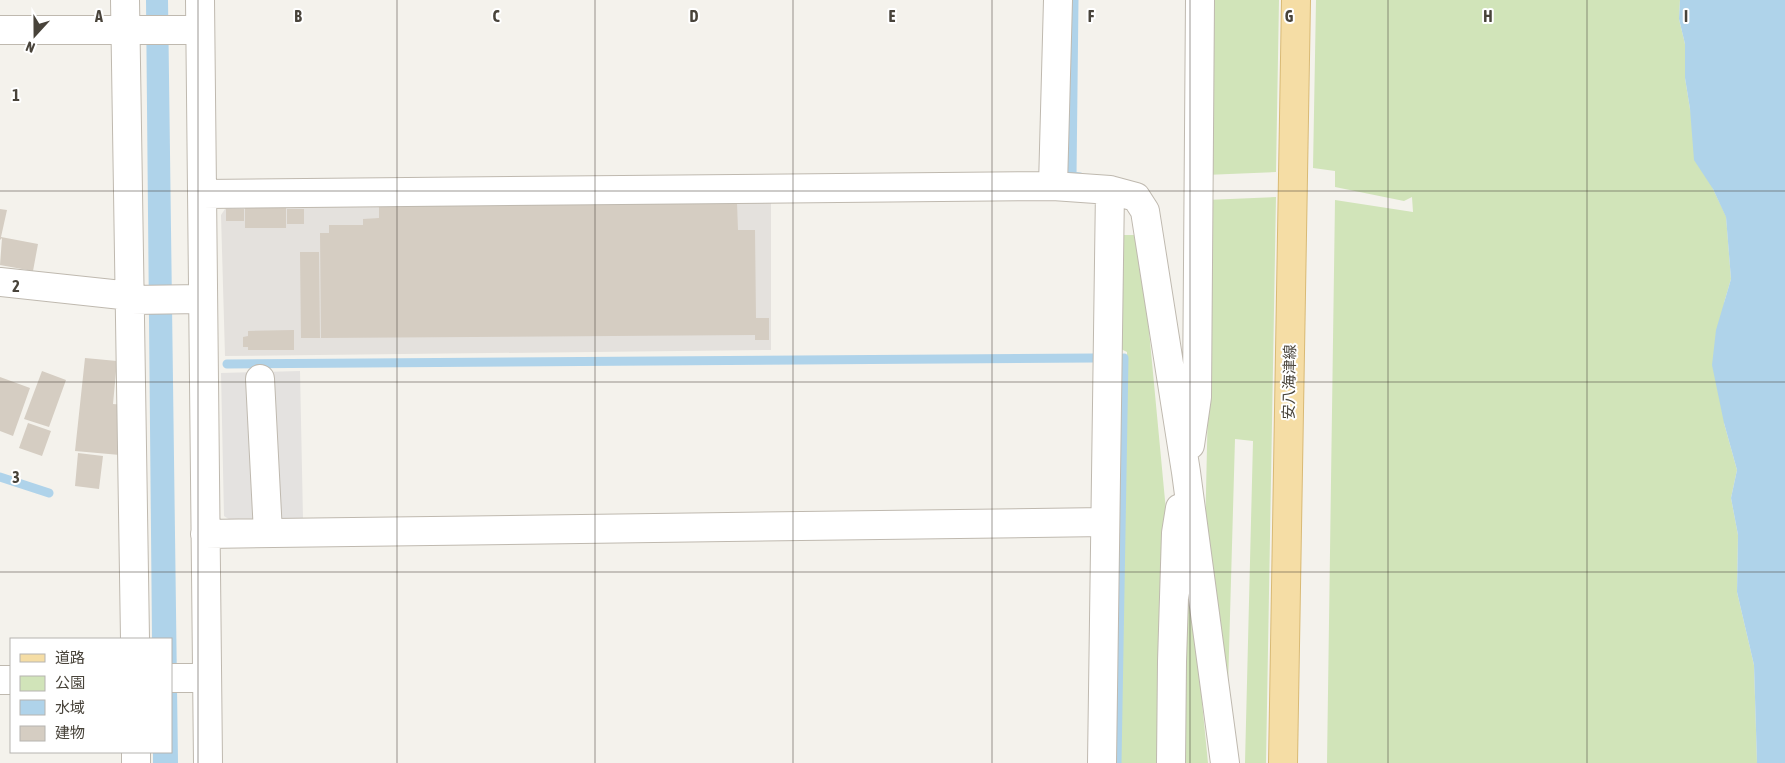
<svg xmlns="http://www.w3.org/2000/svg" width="1785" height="763" viewBox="0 0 1785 763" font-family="'Asap Condensed','Noto Sans JP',sans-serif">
<rect width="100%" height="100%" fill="#f4f2ec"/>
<path fill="#e4e1dd" d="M 771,201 L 771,350 L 225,356 L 221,215 L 227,206 Z"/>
<path fill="#d1e4b9" d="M 1208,0 L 1279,0 L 1276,172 L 1205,175 Z
M 1316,0 L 1680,0 L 1679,19 L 1685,44 L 1685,78 L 1690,109 L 1713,189 L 1726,216 L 1731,279 L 1724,303 L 1724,423 L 1737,470 L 1731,498 L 1738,535 L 1737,592 L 1754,665 L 1757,763 L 1327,763 L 1335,200 L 1413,212 L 1412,197 L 1404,201 L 1335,187 L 1335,171 L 1313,168 Z
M 1276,197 L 1266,763 L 1245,763 L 1253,441 L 1235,439 L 1227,722 L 1205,537 L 1208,402 L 1206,200 Z
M 1121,235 L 1140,235 L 1168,532 L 1161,763 L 1119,763 L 1127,352 L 1119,348 Z
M 1184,520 L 1208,763 L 1181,763 Z"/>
<path fill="#e4e2e0" d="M 300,371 L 303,519 L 230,520 L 224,516 L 221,373 Z"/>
<path fill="#afd3ea" d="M 146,0 L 168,0 L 178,763 L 153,763 L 153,752 L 171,752 L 171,639 L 152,639 Z
M 1680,0 L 1785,0 L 1785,763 L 1757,763 L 1754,665 L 1737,592 L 1738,535 L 1731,498 L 1737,470 L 1724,423 L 1712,365 L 1716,330 L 1731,279 L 1726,217 L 1713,189 L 1694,160 L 1690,109 L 1685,78 L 1685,44 L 1679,19 Z"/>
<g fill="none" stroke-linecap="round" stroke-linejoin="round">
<path stroke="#afd3ea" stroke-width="9" d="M 1074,0 L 1072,176 L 1080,177
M 227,364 L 1094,358
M 0,477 L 49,493
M 1117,763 L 1124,358"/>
</g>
<path fill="#d5cdc2" d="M 737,203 L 738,230 L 755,230 L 756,318 L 769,318 L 769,340 L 755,340 L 755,335 L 321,338 L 320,233 L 329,233 L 329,225 L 363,225 L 363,219 L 379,218 L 379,206 Z
M 245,208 L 286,208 L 286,228 L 245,228 Z
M 0,209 L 7,210 L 1,237 L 38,244 L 33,271 L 0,265 L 2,238 L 0,240 Z
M 226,209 L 244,209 L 244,221 L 226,221 Z
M 287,209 L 304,209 L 304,224 L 287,224 Z
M 300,252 L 319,252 L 320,338 L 301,338 Z
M 294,330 L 294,350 L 248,350 L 248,347 L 243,347 L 243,337 L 248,336 L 248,331 Z
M 85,358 L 117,361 L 113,404 L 125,405 L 120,455 L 75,451 Z
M 42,371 L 66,380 L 49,427 L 24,419 Z
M 0,377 L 30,388 L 13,436 L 0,431 Z
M 28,423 L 51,431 L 42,456 L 19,448 Z
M 78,453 L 103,456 L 99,489 L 75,486 Z"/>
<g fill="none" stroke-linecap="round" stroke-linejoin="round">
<defs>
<path id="minor" d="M 125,0 L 135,639
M 200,0 L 208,763
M 0,30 L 200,30
M 1053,186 L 1058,0
M 202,194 L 1053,186 L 1110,190 L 1136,197 L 1145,211 L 1186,472 L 1225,763
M 0,282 L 131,296
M 131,300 L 202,299
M 260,379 L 268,533
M 1190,445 L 1197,397 L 1200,0
M 205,534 L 1105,522
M 171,678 L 207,678
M 0,680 L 11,680
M 136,752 L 136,763
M 1102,763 L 1110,190
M 1171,763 L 1172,662 L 1176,533 L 1180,508"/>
<path id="major" d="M 1283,763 L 1296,0"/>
</defs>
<use href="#minor" stroke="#bfb9af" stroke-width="30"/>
<use href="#major" stroke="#d9ba75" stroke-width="30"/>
<use href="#minor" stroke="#fff" stroke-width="28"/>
<use href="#major" stroke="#f5dda5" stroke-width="28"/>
</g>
<path fill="none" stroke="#48433a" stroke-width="1" stroke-opacity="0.55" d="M 198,0 L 198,763M 397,0 L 397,763M 595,0 L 595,763M 793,0 L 793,763M 992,0 L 992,763M 1190,0 L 1190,763M 1388,0 L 1388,763M 1587,0 L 1587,763M 0,191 L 1785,191M 0,382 L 1785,382M 0,572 L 1785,572"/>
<g text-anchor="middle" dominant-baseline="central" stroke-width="4" stroke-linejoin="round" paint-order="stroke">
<g font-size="15" fill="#48433a" stroke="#fff">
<text transform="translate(1289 382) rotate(-89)">安八海津線</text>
</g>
</g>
<g font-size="16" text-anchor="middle" font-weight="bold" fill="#48433a" stroke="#fff" stroke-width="4" stroke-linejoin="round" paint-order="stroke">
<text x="99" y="22">A</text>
<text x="298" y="22">B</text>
<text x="496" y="22">C</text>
<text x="694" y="22">D</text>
<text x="892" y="22">E</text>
<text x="1091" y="22">F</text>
<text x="1289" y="22">G</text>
<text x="1488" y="22">H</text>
<text x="1686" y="22">I</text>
<text x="16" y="101">1</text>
<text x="16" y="292">2</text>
<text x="16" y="483">3</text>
</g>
<rect x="10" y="638" width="162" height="115" fill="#ffffff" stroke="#b6b4b0"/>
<rect x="20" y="654" width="25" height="8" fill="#f5dda5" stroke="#b6b4b0"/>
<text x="55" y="663" font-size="15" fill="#48433a">道路</text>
<rect x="20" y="676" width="25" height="15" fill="#d1e4b9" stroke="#b6b4b0"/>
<text x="55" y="688" font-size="15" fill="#48433a">公園</text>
<rect x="20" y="700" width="25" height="15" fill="#afd3ea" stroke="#b6b4b0"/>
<text x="55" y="713" font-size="15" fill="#48433a">水域</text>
<rect x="20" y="726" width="25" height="15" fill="#d5cdc2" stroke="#b6b4b0"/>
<text x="55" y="738" font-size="15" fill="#48433a">建物</text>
<g transform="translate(35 35) rotate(201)" stroke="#ffffff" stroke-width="4" paint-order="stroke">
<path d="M0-4L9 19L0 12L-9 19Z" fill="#48433a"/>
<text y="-8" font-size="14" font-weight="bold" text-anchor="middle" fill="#48433a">N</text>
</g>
</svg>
